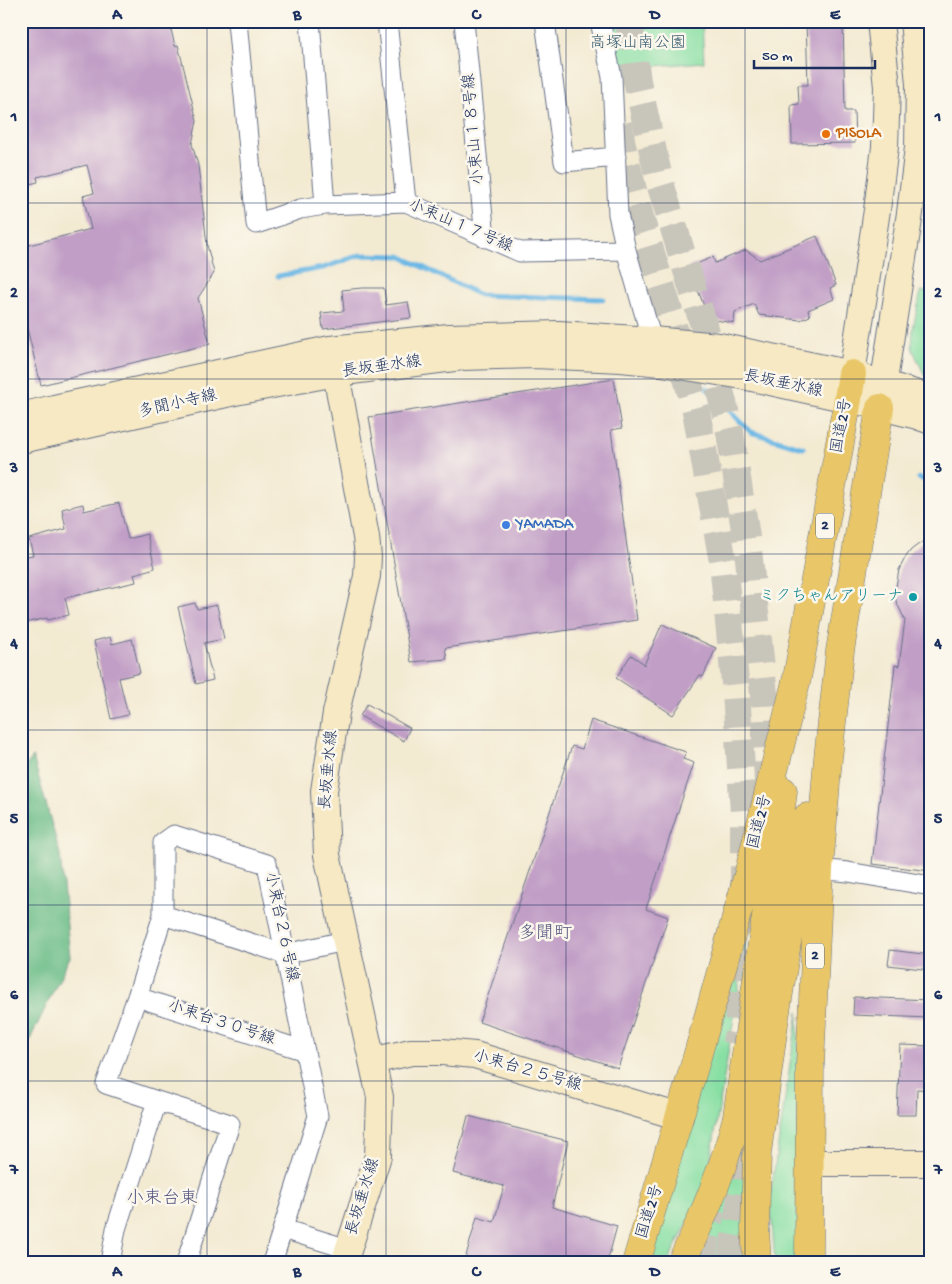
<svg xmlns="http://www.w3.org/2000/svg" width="952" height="1284" viewBox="0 0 952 1284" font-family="'Gochi Hand','Klee One',sans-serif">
<rect width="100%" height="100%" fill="#fbf7ec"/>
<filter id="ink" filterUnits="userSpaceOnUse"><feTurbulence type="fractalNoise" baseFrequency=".02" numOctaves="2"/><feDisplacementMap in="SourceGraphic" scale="10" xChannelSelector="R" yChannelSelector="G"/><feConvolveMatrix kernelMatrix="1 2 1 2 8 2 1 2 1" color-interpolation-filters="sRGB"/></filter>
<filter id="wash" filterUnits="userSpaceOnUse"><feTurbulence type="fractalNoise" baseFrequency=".0096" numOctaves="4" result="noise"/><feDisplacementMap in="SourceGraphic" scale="20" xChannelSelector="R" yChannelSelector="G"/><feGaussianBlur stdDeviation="1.12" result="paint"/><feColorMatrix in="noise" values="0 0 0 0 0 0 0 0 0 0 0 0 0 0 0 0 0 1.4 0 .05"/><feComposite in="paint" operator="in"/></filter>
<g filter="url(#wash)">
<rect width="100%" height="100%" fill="#f3ead2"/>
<path fill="#87dfa3" stroke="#518780" d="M 610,21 L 702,21 L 704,62 L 619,69 Z
M 921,291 L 931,293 L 931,378 L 925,376 L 912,348 L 913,328 Z
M 747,938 L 708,1175 L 699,1201 L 667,1263 L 640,1263 Z
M 798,1012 L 798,1263 L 775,1263 L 770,1198 Z
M 731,1172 L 746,1173 L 750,1263 L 691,1263 Z"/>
<path fill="#6dbe89" stroke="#447674" d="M 33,757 L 60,854 L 70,957 L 21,1058 L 21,772 Z"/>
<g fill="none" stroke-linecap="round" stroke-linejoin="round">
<path stroke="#6cb8e5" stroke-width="5" d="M 278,276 L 323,268 L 360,255 L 400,256 L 480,295 L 603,299
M 707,388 L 751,432 L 803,448
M 919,478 L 931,482"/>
</g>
<g id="blocks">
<path fill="#c19ec6" d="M 21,21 L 169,21 L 175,46 L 178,45 L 197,121 L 192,144 L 198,165 L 207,245 L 214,273 L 198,298 L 210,344 L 41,385 L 21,304 L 21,247 L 91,229 L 83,196 L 94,193 L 87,165 L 37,177 L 38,182 L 21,186 Z
M 806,21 L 843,21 L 845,111 L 854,111 L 855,143 L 792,144 L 791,105 L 799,104 L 798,85 L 808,85 Z
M 817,236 L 836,285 L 830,288 L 834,299 L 808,310 L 810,316 L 800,320 L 759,315 L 754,304 L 735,312 L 734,323 L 709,319 L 689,267 L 713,257 L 715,263 L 746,250 L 760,260 Z
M 362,288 L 384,288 L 386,305 L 408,302 L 411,318 L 323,329 L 321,313 L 344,311 L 342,290 Z
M 614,379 L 622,428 L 611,430 L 637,620 L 445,648 L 447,659 L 411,662 L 369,417 Z
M 119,503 L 128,539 L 147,534 L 155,568 L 134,574 L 136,582 L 65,598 L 69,615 L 48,620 L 47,618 L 21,624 L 21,557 L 33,555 L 29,539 L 66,529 L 62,509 L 83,504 L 84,511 Z
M 931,538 L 931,871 L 872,864 L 895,665 L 899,666 L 905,620 L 896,601 L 895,593 L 897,581 L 899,570 L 905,558 L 911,550 L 919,544 Z
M 195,603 L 197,609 L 217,605 L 224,639 L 204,643 L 213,680 L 196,684 L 178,607 Z
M 662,624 L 716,648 L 703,677 L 700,675 L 673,715 L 616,678 L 631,655 L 643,663 L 644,665 Z
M 110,637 L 112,644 L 132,639 L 140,673 L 119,678 L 128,715 L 111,719 L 94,641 Z
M 367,704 L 410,728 L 404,741 L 360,716 Z
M 591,720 L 686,752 L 683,759 L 694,763 L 646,909 L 668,917 L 618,1068 L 479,1022 L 572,746 L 582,749 Z
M 890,950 L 931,955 L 931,970 L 888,965 Z
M 854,997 L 931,1000 L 931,1018 L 853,1015 Z
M 900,1045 L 931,1046 L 931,1090 L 917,1089 L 916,1115 L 897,1115 Z
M 468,1116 L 568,1141 L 552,1207 L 617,1226 L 607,1263 L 464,1263 L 477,1217 L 494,1222 L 504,1186 L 453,1173 Z"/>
</g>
</g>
<g filter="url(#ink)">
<use href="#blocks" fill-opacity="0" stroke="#677087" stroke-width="1"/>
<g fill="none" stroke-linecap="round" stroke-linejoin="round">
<path stroke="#c8c5bb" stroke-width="28" stroke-dasharray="28 14" stroke-linecap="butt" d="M 629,21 L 637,81 L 660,183 L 706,332 L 730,432 L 748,550 L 764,694 L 768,782
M 618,124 L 624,155 L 641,221 L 668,308 L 696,411 L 723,562 L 736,692 L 744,813 L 744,924 L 738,1033 L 736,1044
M 701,1263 L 711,1210
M 730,1263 L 738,1220 L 747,1146"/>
<defs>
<path id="street" d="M 237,21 L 256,224 L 300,209 L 325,205 L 406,202 L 520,252 L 626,250
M 310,21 L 325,205
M 387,21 L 406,202
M 464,21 L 485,238
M 545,21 L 564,162 L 616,157
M 600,21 L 612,77 L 618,214 L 626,250 L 652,340
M 819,869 L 848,872 L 931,886
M 163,915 L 285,954 L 345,941
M 137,997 L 305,1051
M 157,1101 L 230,1124 L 186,1263
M 283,1229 L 348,1249
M 110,1263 L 116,1229 L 157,1101 L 106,1084 L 137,997 L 163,915 L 163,843 L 174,835 L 267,864 L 318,1116 L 272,1263"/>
<path id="secondary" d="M 336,373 L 366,537 L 368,557 L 367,576 L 336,713 L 324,791 L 327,855 L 380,1097 L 378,1156 L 344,1263
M 852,374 L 877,210 L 885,147 L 887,87 L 880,21
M 881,400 L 910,213 L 918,147 L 919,84 L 913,21
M 21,416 L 54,408 L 330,349 L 449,337 L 559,334 L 652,340 L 719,346 L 852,374 L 931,398
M 21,440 L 235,392 L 336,373 L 462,357 L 535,355 L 621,359 L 661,363 L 743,376 L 848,399 L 917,416 L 931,421
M 372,1061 L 411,1052 L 442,1052 L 475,1055 L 680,1117
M 809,1163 L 931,1163"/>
<path id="highway" d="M 636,1263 L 697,1057 L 748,875 L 797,678 L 848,399 L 852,374
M 681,1263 C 704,1216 724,1168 737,1117 L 778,833 L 783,791
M 757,1263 L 755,1228 L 757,1153 L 774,1024 L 807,817
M 809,1263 L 810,1066 L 819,869 L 828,758 L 840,651 L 880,408"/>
</defs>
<use href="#street" stroke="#677087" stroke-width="21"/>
<use href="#secondary" stroke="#677087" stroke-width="28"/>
<use href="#highway" stroke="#677087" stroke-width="29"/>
<use href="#street" stroke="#fff" stroke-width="19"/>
<use href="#secondary" stroke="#f6e9c3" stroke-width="26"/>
<use href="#highway" stroke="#e9c769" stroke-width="28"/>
</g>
</g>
<path fill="none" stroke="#1b2f5e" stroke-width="1" stroke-opacity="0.55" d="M 207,21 L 207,1263M 386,21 L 386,1263M 566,21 L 566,1263M 745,21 L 745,1263M 21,203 L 931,203M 21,379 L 931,379M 21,554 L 931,554M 21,730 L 931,730M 21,905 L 931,905M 21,1081 L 931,1081"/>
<circle fill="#e8710a" stroke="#fbf7ec" stroke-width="2" cx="826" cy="134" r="5"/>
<circle fill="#3f7fe0" stroke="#fbf7ec" stroke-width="2" cx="506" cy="525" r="5"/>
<circle fill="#0f9aa8" stroke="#fbf7ec" stroke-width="2" cx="913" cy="597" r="5"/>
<g text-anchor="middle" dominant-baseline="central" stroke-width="5" stroke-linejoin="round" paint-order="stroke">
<g fill="#fbf7ec" stroke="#5e6b89" stroke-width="1">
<rect x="816" y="513.5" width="18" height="25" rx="4"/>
<rect x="806" y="943.5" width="18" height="25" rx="4"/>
</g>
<g font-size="15" font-weight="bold" fill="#1b2f5e">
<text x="825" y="526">2</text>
<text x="815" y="956">2</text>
</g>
<g font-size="16" fill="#365b6f" stroke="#fbf7ec">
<text x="638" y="44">高塚山南公園</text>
</g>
<g font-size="16" fill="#1b2f5e" stroke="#fbf7ec">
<text transform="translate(475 129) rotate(-95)">小束山１８号線</text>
<text transform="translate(460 227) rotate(23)">小束山１７号線</text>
<text transform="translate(382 368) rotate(-8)">長坂垂水線</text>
<text transform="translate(783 385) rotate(12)">長坂垂水線</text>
<text transform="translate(178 405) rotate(-13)">多聞小寺線</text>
<text transform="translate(843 426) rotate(-80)">国道2号</text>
<text transform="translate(330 770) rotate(-85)">長坂垂水線</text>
<text transform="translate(761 822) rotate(-76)">国道2号</text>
<text transform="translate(280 927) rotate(78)">小束台２６号線</text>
<text transform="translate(221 1024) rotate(18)">小束台３０号線</text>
<text transform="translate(527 1072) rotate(16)">小束台２５号線</text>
<text transform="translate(364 1197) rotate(-73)">長坂垂水線</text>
<text transform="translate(651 1212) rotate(-73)">国道2号</text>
</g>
<g font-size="16" fill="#c56008" stroke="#fbf7ec" text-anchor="start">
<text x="836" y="134">PISOLA</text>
</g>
<g font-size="16" fill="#366cbe" stroke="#fbf7ec" text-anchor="start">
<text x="516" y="525">YAMADA</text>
</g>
<g font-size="16" fill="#0d838f" stroke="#fbf7ec" text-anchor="end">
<text x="903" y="597">ミクちゃんアリーナ</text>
</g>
<g font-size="18" fill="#555682" stroke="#fbf7ec">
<text x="545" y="934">多聞町</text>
<text x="162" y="1199">小束台東</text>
</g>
</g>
<rect width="952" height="1284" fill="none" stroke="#fbf7ec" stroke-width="55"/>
<path d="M754 60v8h121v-8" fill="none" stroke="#1b2f5e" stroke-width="2.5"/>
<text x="762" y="60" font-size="15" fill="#1b2f5e" stroke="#fbf7ec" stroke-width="4" paint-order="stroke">50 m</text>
<rect x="28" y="28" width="896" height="1228" fill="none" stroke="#1b2f5e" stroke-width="2"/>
<g font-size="16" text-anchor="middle" font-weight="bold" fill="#1b2f5e">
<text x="117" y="19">A</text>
<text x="297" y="19">B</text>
<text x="476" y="19">C</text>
<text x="655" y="19">D</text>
<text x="835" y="19">E</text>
<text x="14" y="121">1</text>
<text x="938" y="121">1</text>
<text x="14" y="297">2</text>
<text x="938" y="297">2</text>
<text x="14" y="472">3</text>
<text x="938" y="472">3</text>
<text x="14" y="648">4</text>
<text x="938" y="648">4</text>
<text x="14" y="823">5</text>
<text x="938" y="823">5</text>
<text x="14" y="999">6</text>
<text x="938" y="999">6</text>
<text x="14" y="1174">7</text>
<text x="938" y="1174">7</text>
<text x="117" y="1276">A</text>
<text x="297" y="1276">B</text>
<text x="476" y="1276">C</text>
<text x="655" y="1276">D</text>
<text x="835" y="1276">E</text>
</g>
</svg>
